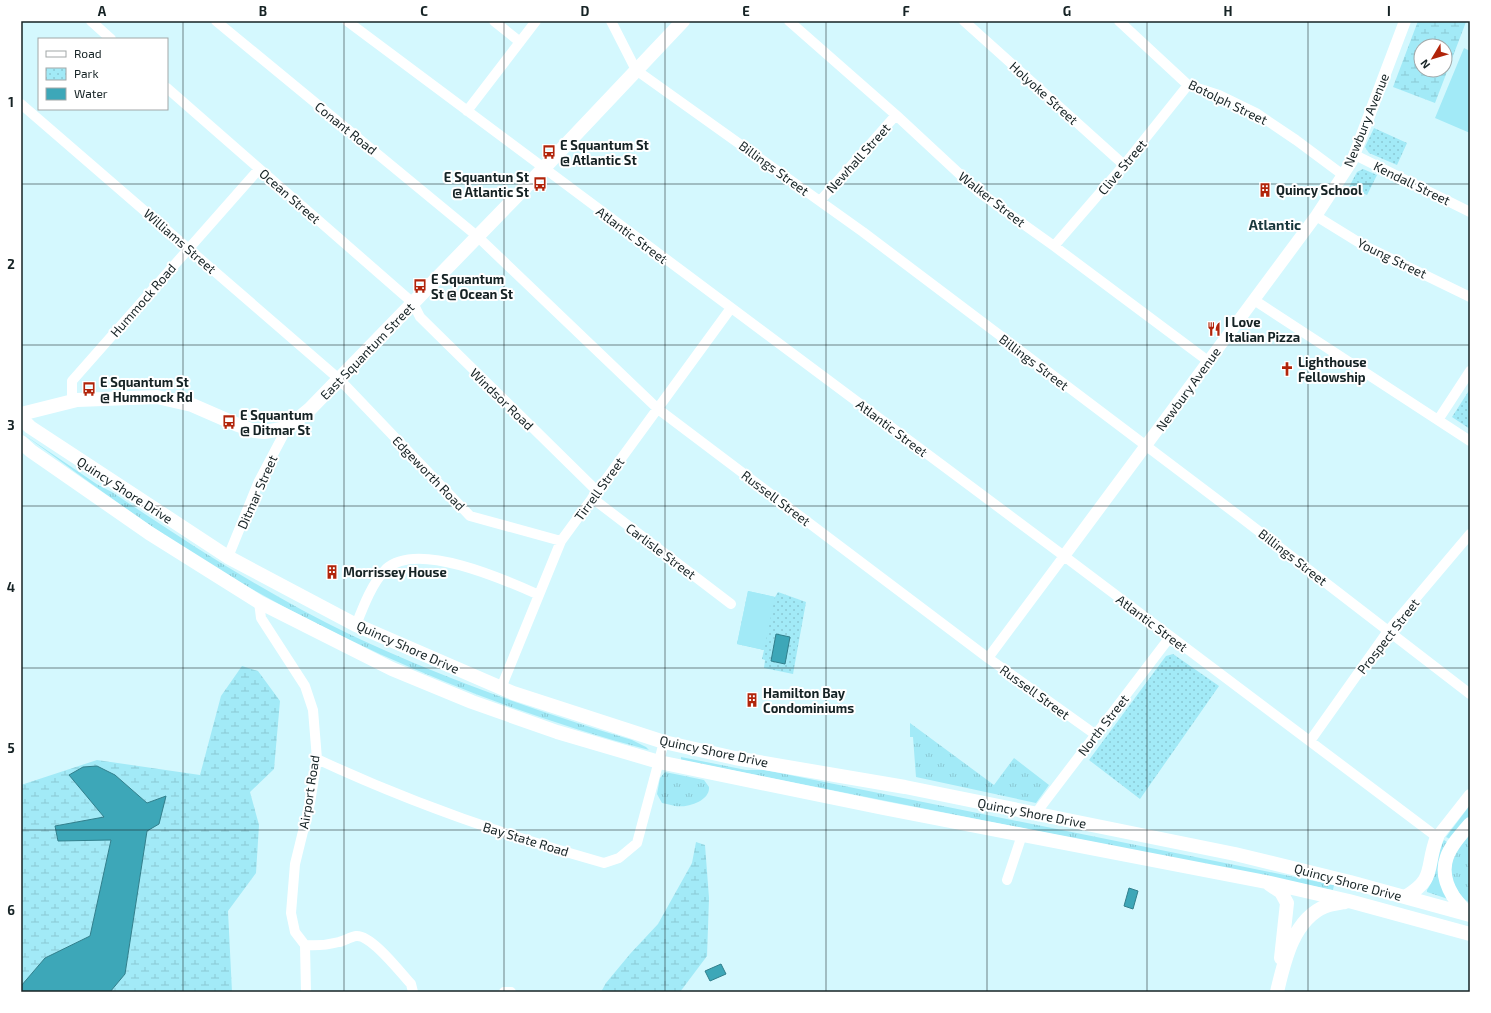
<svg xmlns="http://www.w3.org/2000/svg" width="1491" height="1013" viewBox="0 0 1491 1013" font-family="'Exo 2',sans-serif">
<defs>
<pattern id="grass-tufts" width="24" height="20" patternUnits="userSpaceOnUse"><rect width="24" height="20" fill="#a2eaf7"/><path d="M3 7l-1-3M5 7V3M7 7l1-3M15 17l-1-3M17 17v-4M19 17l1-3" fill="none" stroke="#8bc8d4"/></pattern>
<pattern id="wetland-marsh" width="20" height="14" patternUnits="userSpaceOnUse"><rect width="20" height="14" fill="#a2eaf7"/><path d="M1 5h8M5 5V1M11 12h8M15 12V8" fill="none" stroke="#8bc8d4"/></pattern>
<pattern id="park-dots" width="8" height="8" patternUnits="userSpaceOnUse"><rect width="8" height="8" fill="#a2eaf7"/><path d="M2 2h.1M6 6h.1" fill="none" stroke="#8bc8d4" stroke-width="1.8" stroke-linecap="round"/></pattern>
</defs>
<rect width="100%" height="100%" fill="#d4f8fe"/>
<path fill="url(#grass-tufts)" d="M 23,434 L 98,485 L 112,492 C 189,544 268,595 351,635 C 442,678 536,711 632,740 L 646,747 L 649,750 C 507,712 371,657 243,584 C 166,540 95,486 23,434 Z
M 910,723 L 994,785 L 1014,758 L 1049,785 L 1036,803 L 916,777 L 913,737 L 910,737 Z
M 681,757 L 746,770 L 765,770 L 1334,885 L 1333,890 L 681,760 Z
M 665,772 L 704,780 L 709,787 C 710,801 687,808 675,806 C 671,805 667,804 662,803 L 657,794 L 660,778 Z
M 1470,805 L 1470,816 L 1450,839 L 1446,837 Z
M 1470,832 L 1470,903 C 1458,896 1445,873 1451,858 C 1455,849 1464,840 1470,832 Z
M 1444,840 L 1447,842 L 1448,899 L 1427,892 L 1427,890 C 1438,875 1435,856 1444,840 Z"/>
<path fill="url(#wetland-marsh)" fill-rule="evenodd" d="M 1418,21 L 1466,22 L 1435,103 L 1393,87 ZM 1421,46 L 1445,46 L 1445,70 L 1421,70 Z
M 242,666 L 258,671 L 280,701 L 274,769 L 250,792 L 259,825 L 256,873 L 228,911 L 232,992 L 110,992 L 125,974 L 147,831 L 165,796 L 147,803 L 115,775 L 105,817 L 55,826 L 58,841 L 111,840 L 90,936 L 45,958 L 21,986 L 21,785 L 97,760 L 200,775 L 221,696 Z
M 696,842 L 705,845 L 709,898 L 707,956 L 680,992 L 601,992 L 606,983 L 630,954 L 658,924 L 692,863 Z"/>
<path fill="url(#park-dots)" d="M 1374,128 L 1407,143 L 1397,165 L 1369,153 L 1365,147 Z
M 1363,169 L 1377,175 L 1367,195 L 1349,187 L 1357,172 Z
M 1470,389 L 1470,429 L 1452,417 Z
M 748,591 L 775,597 L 778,592 L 806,602 L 793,674 L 764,668 L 765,660 L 762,659 L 764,650 L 737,644 Z
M 1173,654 L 1219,686 L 1140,799 L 1089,760 L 1166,656 Z"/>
<path fill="#a2eaf7" d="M 1464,48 L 1470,51 L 1470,133 L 1435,118 Z
M 748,591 L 775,597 L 764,650 L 737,644 Z"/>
<path fill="#3da7b8" stroke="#317f8c" d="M 776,634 L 790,637 L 785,664 L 771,661 Z
M 97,766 L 115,775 L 147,803 L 166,796 L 159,824 L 147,831 L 125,974 L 110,992 L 21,992 L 21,986 L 45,958 L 90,936 L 111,840 L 58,841 L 55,826 L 104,817 L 69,775 L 83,767 Z
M 1129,888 L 1138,891 L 1133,909 L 1124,906 Z
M 721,964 L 726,974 L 710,981 L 705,971 Z"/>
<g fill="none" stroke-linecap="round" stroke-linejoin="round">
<path stroke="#fff" stroke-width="10" d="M 91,21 L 111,39
M 216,21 L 477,236 L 658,409 L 988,658 L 1096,735
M 347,21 L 1064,556 L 1437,837
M 494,21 L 520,42
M 611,21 L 636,70 L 863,232 L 1243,519 L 1470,694
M 789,21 L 896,115 L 980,193 L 1054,246 L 1208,361
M 964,21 L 1124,165
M 1119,21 L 1188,85 L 1219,95 L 1256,113 L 1296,140 L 1343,175
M 167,88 L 413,303 L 420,317 L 597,491
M 21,104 L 339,379 L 470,516 L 561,541
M 467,111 L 536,21
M 1355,155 L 1470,212
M 820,201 L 896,115
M 1316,216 L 1363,245 L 1470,297
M 1054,246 L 1124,165 L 1188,85
M 1254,300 L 1470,441
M 72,401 L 72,381 L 259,169
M 1438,420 L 1470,371
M 592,498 L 731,604
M 228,557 L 259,481 L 287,428
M 259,602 L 261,618 L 305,686 L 313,710 L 317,759 L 310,803 L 295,864 L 291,913 L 295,932 L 305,945 L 306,992
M 356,625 C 363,607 372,583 386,569 C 417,540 506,580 539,595
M 988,658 L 1064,556
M 501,688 L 561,541 L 731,308
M 1310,741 L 1388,631 L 1470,534
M 317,759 C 409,802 506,836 604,863 L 619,858 L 637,843 L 664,742
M 1036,813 L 1170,637
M 1007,880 L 1022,835
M 305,945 C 316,946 327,945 339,942 C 344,941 350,937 356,936 C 371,934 400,972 411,984 L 413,992
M 504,992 L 511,992"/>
<path stroke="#fff" stroke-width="12" d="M 1064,556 L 1316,216 L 1352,161 L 1405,21
M 1437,837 L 1470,795"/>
<path stroke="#fff" stroke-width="14" d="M 21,414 L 77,400 L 157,397 L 192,405 L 238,425 L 254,431 L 264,432 L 287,428 L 310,409 L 543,169 L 683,21
M 21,418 L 30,427 L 228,557 L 356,625 L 513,693 L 664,742 L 735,758 L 905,787 L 1235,854 L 1350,882 L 1470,915
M 21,442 L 31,451 L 149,533 L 259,602 L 392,669 L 472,702 L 557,732 L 659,762 L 883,808 L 1266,882 L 1349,901 L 1470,934
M 1470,824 C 1450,847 1434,865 1453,896 C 1458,903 1463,910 1470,914
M 1269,884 L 1281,892 L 1287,903 L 1281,958
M 1405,897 C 1437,878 1425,868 1437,837
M 1277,992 C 1284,962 1293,919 1326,906 C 1332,904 1339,903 1345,902"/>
</g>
<path fill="none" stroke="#162325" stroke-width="1" stroke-opacity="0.55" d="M 183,21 L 183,992M 344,21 L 344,992M 504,21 L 504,992M 665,21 L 665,992M 826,21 L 826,992M 987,21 L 987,992M 1147,21 L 1147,992M 1308,21 L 1308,992M 21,184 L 1470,184M 21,345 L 1470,345M 21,506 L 1470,506M 21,668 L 1470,668M 21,830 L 1470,830"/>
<defs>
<symbol id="bus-bare" viewBox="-9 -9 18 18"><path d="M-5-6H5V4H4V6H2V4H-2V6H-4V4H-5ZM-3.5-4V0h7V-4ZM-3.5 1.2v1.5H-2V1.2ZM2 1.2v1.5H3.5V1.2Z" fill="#b1240a" stroke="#fff" stroke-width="2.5" paint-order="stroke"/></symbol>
<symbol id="building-bare" viewBox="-9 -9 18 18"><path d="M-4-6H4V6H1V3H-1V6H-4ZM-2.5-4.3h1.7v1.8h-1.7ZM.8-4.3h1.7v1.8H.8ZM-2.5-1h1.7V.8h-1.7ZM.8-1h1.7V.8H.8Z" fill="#b1240a" stroke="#fff" stroke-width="2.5" paint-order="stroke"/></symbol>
<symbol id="restaurant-bare" viewBox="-9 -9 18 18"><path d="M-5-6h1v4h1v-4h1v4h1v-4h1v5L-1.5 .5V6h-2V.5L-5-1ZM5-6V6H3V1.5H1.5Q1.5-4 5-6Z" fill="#b1240a" stroke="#fff" stroke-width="2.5" paint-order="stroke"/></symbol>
<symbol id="church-bare" viewBox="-9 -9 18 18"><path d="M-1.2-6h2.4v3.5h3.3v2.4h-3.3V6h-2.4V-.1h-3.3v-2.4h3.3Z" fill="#b1240a" stroke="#fff" stroke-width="2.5" paint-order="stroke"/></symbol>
</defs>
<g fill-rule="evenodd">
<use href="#bus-bare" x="539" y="142" width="20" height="20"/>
<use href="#bus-bare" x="530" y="174" width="20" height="20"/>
<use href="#building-bare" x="1255" y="180" width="20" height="20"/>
<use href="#bus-bare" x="410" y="276" width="20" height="20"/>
<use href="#restaurant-bare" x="1204" y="319" width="20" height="20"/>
<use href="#church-bare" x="1277" y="359" width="20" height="20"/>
<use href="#bus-bare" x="79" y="379" width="20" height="20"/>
<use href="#bus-bare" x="219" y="412" width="20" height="20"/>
<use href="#building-bare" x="322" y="562" width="20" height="20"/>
<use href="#building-bare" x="742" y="690" width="20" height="20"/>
</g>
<g text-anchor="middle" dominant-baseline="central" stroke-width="4" stroke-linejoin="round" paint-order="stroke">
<g font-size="13" fill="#162325" stroke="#fff">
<text transform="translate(1044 93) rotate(42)">Holyoke Street</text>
<text transform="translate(1228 102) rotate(26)">Botolph Street</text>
<text transform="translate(1366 120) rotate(-68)">Newbury Avenue</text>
<text transform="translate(346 128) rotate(39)">Conant Road</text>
<text transform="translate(858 158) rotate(-48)">Newhall Street</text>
<text transform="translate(1122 167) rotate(-50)">Clive Street</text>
<text transform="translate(774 168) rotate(36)">Billings Street</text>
<text transform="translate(1412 183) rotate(26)">Kendall Street</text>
<text transform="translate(290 196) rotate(41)">Ocean Street</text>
<text transform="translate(992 199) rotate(38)">Walker Street</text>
<text transform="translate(632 235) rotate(37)">Atlantic Street</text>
<text transform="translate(180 241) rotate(41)">Williams Street</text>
<text transform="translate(1392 258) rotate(26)">Young Street</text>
<text transform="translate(143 300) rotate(-49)">Hummock Road</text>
<text transform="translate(367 351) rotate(-46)">East Squantum Street</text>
<text transform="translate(1034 362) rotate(37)">Billings Street</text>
<text transform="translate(1188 389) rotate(-54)">Newbury Avenue</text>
<text transform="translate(502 399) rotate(44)">Windsor Road</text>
<text transform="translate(892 428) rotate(37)">Atlantic Street</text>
<text transform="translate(429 473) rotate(46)">Edgeworth Road</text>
<text transform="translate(599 489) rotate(-54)">Tirrell Street</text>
<text transform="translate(125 490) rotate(33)">Quincy Shore Drive</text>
<text transform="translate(257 492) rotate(-66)">Ditmar Street</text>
<text transform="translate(776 498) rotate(37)">Russell Street</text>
<text transform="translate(661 551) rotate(37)">Carlisle Street</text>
<text transform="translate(1293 557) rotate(38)">Billings Street</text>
<text transform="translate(1152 623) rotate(37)">Atlantic Street</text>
<text transform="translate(1388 636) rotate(-52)">Prospect Street</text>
<text transform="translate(408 647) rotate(24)">Quincy Shore Drive</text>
<text transform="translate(1035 692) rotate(36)">Russell Street</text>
<text transform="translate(1103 725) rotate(-52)">North Street</text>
<text transform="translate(714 751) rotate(12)">Quincy Shore Drive</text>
<text transform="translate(309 792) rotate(-81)">Airport Road</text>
<text transform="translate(1032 813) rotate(11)">Quincy Shore Drive</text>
<text transform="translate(526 839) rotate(17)">Bay State Road</text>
<text transform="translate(1348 882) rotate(15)">Quincy Shore Drive</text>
</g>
<g font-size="13" font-weight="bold" fill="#162325" stroke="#fff" text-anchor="start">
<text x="560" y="145">E Squantum St<tspan x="560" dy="15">@ Atlantic St</tspan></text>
<text x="529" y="177" text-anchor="end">E Squantun St<tspan x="529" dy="15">@ Atlantic St</tspan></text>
<text x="1276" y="190">Quincy School</text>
<text x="431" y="279">E Squantum<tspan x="431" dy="15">St @ Ocean St</tspan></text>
<text x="1225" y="322">I Love<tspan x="1225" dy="15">Italian Pizza</tspan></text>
<text x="1298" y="362">Lighthouse<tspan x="1298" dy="15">Fellowship</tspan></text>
<text x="100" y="382">E Squantum St<tspan x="100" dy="15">@ Hummock Rd</tspan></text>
<text x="240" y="415">E Squantum<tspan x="240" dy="15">@ Ditmar St</tspan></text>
<text x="343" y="572">Morrissey House</text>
<text x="763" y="693">Hamilton Bay<tspan x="763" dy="15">Condominiums</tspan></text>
</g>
<g font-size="14" font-weight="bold" fill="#18373c" stroke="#fff">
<text x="1275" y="224">Atlantic</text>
</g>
</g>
<rect width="1491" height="1013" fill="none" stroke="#ffffff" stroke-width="44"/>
<rect x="38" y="38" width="130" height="72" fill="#ffffff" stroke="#a2a7a8"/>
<rect x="46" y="51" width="20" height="6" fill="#ffffff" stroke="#a2a7a8"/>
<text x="74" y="58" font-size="12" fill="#162325">Road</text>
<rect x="46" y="68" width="20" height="12" fill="url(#park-dots)" stroke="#a2a7a8"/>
<text x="74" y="78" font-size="12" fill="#162325">Park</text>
<rect x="46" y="88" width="20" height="12" fill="#3da7b8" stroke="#a2a7a8"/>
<text x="74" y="98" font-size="12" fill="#162325">Water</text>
<g transform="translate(1433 58) rotate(232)"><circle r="19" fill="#ffffff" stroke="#a2a7a8"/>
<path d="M0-3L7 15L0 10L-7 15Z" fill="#b1240a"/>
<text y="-6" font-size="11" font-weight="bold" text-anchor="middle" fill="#162325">N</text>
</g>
<rect x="22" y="22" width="1447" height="969" fill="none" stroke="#162325" stroke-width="1.5"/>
<g font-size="13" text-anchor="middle" font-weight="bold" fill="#162325">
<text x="102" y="16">A</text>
<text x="263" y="16">B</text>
<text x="424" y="16">C</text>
<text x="585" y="16">D</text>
<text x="746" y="16">E</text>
<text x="906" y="16">F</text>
<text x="1067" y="16">G</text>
<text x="1228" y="16">H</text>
<text x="1389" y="16">I</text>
<text x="11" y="107">1</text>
<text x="11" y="269">2</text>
<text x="11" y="430">3</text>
<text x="11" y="592">4</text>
<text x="11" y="753">5</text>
<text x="11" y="915">6</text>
</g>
</svg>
